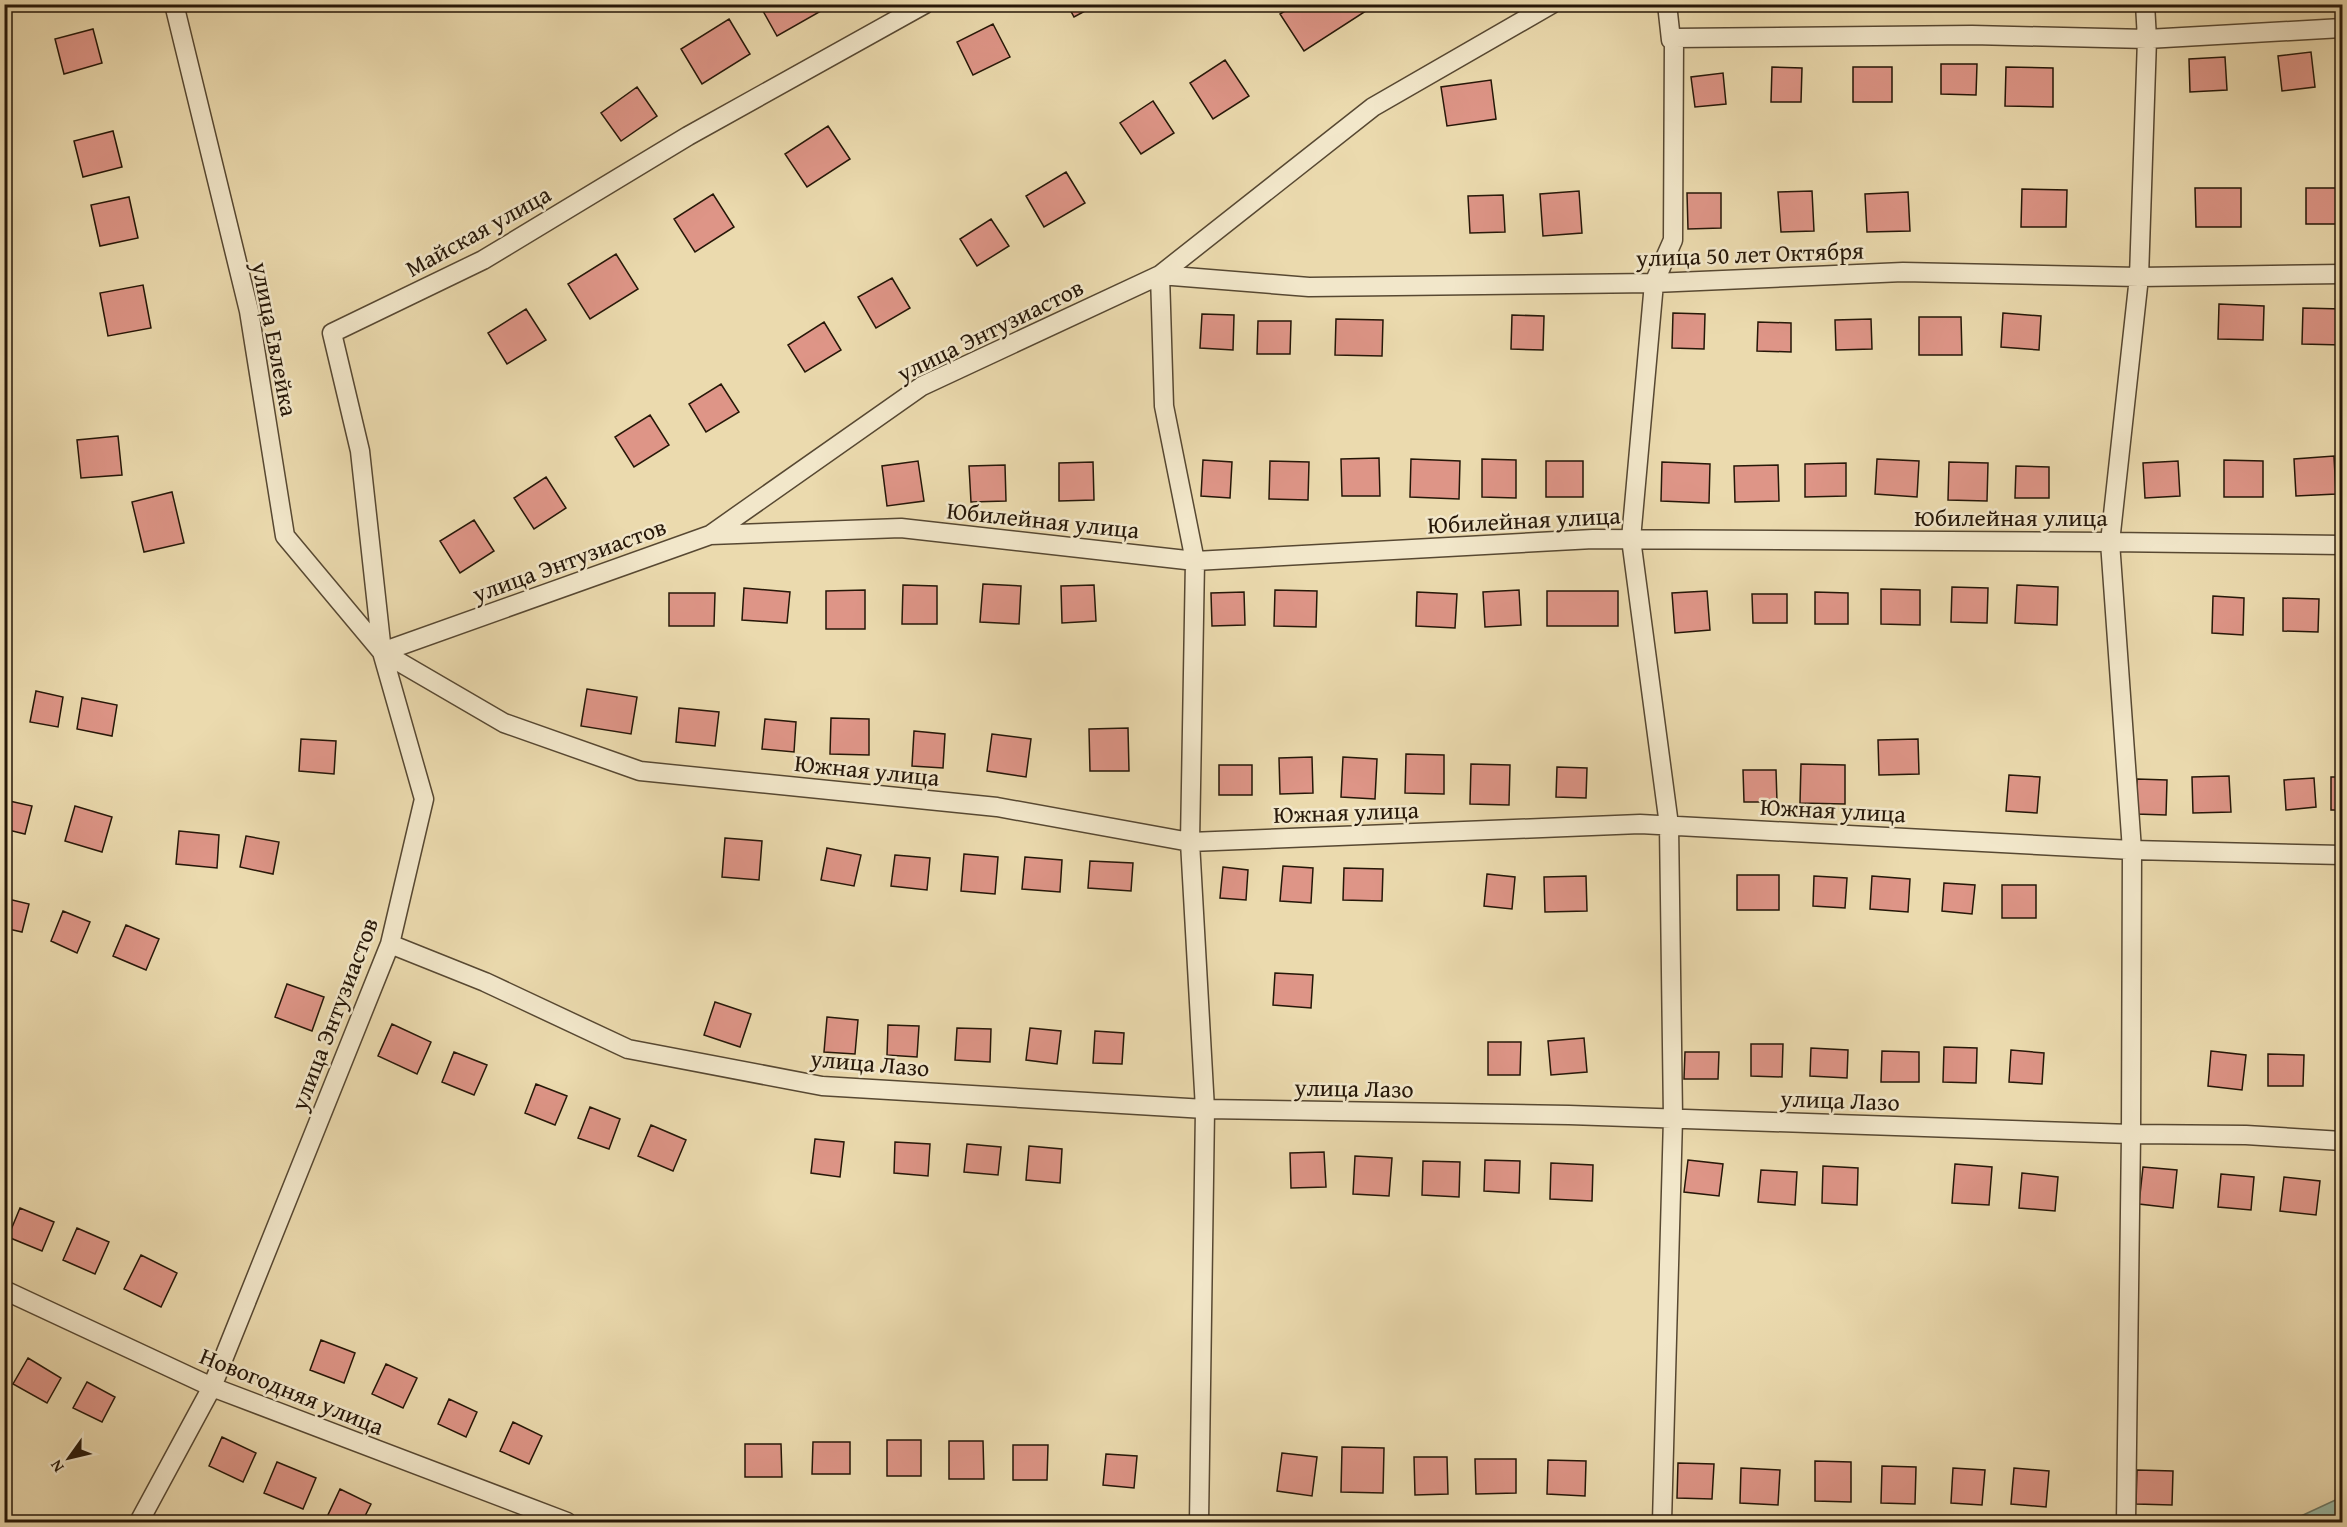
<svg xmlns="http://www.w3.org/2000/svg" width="2347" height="1527" viewBox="0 0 2347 1527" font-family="'Gentium Book Plus',serif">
<rect width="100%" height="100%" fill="#ebdaae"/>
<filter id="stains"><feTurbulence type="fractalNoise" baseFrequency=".00333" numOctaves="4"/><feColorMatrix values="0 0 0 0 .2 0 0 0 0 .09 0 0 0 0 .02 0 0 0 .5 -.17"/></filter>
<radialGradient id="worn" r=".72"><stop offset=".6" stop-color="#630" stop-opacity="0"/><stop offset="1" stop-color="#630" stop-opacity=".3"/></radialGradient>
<path fill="#99bba7" stroke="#6b7967" stroke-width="1.5" d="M 2342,1497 L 2342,1522 L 2288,1522 Z"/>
<path fill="#de9587" stroke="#261708" stroke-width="1.5" d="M 759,4 L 817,4 L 821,11 L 777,36 Z
M 1067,4 L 1098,4 L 1074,17 Z
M 1296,4 L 1366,4 L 1369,9 L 1304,51 L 1280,14 Z
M 729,19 L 750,54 L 702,84 L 681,49 Z
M 993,24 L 1010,57 L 973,75 L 957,42 Z
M 93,29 L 102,63 L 64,74 L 55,39 Z
M 2311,52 L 2315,87 L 2282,91 L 2278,56 Z
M 2225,57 L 2227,90 L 2190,92 L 2189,59 Z
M 1225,60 L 1249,96 L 1213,119 L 1190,83 Z
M 1941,64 L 1977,64 L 1976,95 L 1941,94 Z
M 1772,67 L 1802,68 L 1801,102 L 1771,102 Z
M 1853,67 L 1892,67 L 1892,102 L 1853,102 Z
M 2006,67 L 2053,68 L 2053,107 L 2005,106 Z
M 1723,73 L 1726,104 L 1695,107 L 1691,77 Z
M 1491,80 L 1496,119 L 1447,126 L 1441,87 Z
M 637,87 L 657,116 L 621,141 L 601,113 Z
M 1153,101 L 1174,133 L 1141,154 L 1120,123 Z
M 828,126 L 850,159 L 807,187 L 785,154 Z
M 113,131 L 122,167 L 83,177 L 74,141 Z
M 1066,172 L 1085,203 L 1044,227 L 1026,196 Z
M 2195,188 L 2241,188 L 2241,227 L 2196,227 Z
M 2306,188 L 2339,188 L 2339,224 L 2306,224 Z
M 2022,189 L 2067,190 L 2066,227 L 2021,227 Z
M 1579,191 L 1582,233 L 1543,236 L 1540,194 Z
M 1812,191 L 1814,231 L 1781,232 L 1778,192 Z
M 1908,192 L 1910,231 L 1867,232 L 1865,194 Z
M 1687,193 L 1721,193 L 1721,228 L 1688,229 Z
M 713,194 L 734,227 L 695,252 L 674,219 Z
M 1503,195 L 1505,232 L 1470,233 L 1468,196 Z
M 129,197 L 138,238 L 100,246 L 91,205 Z
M 991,219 L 1009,246 L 977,266 L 960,239 Z
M 616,254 L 638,289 L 590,319 L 568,284 Z
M 892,278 L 910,308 L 876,328 L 858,297 Z
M 143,285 L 151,328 L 108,336 L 100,293 Z
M 2219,304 L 2264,306 L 2263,340 L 2218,339 Z
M 2303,308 L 2342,309 L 2342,345 L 2302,344 Z
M 526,309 L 546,340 L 507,364 L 488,333 Z
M 1673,313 L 1705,314 L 1704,349 L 1672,348 Z
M 2003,313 L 2041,316 L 2039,350 L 2001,347 Z
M 1202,314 L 1234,315 L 1233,350 L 1200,348 Z
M 1512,315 L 1544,316 L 1543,350 L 1511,349 Z
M 1919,317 L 1961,317 L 1962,355 L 1919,355 Z
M 1336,319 L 1383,320 L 1382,356 L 1335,355 Z
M 1871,319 L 1872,349 L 1836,350 L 1835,320 Z
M 1258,321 L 1291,321 L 1290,354 L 1257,354 Z
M 824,322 L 841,350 L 805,372 L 788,345 Z
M 1758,322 L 1791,323 L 1791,352 L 1757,351 Z
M 721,384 L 739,412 L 706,432 L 689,404 Z
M 650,415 L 669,445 L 634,467 L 615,437 Z
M 118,436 L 122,475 L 81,478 L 77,440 Z
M 2334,456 L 2336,494 L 2296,496 L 2294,459 Z
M 1379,458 L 1380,496 L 1342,496 L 1341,459 Z
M 1411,459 L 1460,461 L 1459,499 L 1410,497 Z
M 1482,459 L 1516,460 L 1516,498 L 1482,497 Z
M 1877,459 L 1919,461 L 1917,497 L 1875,494 Z
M 1203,460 L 1232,462 L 1230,498 L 1201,496 Z
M 2224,460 L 2263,461 L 2263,497 L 2224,497 Z
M 918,461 L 924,501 L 887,506 L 882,466 Z
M 1270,461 L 1309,462 L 1308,500 L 1269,499 Z
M 1546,461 L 1583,461 L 1583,497 L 1546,497 Z
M 2178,461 L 2180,496 L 2145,498 L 2143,463 Z
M 1093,462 L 1094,500 L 1059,501 L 1059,463 Z
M 1662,462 L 1710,464 L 1709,503 L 1661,501 Z
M 1949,462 L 1988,463 L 1987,501 L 1948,500 Z
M 1846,463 L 1846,496 L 1805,497 L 1805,464 Z
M 1005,465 L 1006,501 L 971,502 L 969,466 Z
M 1778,465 L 1779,501 L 1735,502 L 1734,466 Z
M 2016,466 L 2049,467 L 2049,498 L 2015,498 Z
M 546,477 L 566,508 L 534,529 L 514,498 Z
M 172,492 L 184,543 L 144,552 L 132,502 Z
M 474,520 L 494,551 L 460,573 L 440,541 Z
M 983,584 L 1021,586 L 1019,624 L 980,622 Z
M 903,585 L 937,586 L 937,624 L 902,624 Z
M 1094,585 L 1096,621 L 1062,623 L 1061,586 Z
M 2017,585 L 2058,587 L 2057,625 L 2015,623 Z
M 1952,587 L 1988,588 L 1987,623 L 1951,622 Z
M 744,588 L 790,592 L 787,623 L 742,620 Z
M 1881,589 L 1920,590 L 1920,625 L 1881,624 Z
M 865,590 L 865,629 L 826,629 L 826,591 Z
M 1275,590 L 1317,591 L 1316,627 L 1274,626 Z
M 1519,590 L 1521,625 L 1485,627 L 1483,592 Z
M 1547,591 L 1618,591 L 1618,626 L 1547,626 Z
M 1707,591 L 1710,630 L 1675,633 L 1672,593 Z
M 1244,592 L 1245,625 L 1212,626 L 1211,593 Z
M 1417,592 L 1457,594 L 1455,628 L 1416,626 Z
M 1815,592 L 1848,593 L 1848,624 L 1815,624 Z
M 669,593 L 715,593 L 714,626 L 669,626 Z
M 1752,594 L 1787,594 L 1787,623 L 1753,623 Z
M 2213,596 L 2244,598 L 2243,635 L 2212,633 Z
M 2283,598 L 2319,599 L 2318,632 L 2283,631 Z
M 587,689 L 637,697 L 631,734 L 581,726 Z
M 36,691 L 63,697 L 58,727 L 30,722 Z
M 82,698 L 117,705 L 112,736 L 77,729 Z
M 679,708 L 719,712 L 715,746 L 676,742 Z
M 831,718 L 869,719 L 869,755 L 830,754 Z
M 765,719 L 796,722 L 794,752 L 762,749 Z
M 1128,728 L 1129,771 L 1090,771 L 1089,729 Z
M 914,731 L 945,734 L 943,768 L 912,766 Z
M 992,734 L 1031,739 L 1026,777 L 987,771 Z
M 301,739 L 336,741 L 334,774 L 299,771 Z
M 1918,739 L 1919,774 L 1879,775 L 1878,740 Z
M 1406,754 L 1444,755 L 1444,794 L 1405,793 Z
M 1312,757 L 1313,793 L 1280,794 L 1279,758 Z
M 1343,757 L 1377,759 L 1375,799 L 1341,797 Z
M 1471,764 L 1510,765 L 1509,805 L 1470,804 Z
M 1801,764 L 1845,765 L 1845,804 L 1800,803 Z
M 1219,765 L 1252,765 L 1252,795 L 1219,795 Z
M 1557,767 L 1587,768 L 1586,798 L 1556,797 Z
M 1743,770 L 1776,770 L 1777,802 L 1744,802 Z
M 2009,775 L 2040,777 L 2037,813 L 2006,811 Z
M 2229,776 L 2231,812 L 2193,813 L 2192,777 Z
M 2331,777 L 2342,777 L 2342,810 L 2331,810 Z
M 2314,778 L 2316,807 L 2286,810 L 2284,780 Z
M 2137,779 L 2167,780 L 2166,815 L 2136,814 Z
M 5,800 L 32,806 L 25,834 L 4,829 Z
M 75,806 L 112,817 L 102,852 L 65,841 Z
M 179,831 L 219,835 L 217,868 L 176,864 Z
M 246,836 L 279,842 L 273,874 L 240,867 Z
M 725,838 L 762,841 L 759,880 L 722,877 Z
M 827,848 L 861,855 L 854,886 L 821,880 Z
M 964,854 L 998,857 L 995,894 L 961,891 Z
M 895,855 L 930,858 L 927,890 L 891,886 Z
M 1025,857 L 1062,860 L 1060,892 L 1022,889 Z
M 1090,861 L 1133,863 L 1131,891 L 1088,888 Z
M 1283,866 L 1313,868 L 1311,903 L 1280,901 Z
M 1223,867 L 1248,870 L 1246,900 L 1220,898 Z
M 1344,868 L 1383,869 L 1382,901 L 1343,900 Z
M 1487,874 L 1515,877 L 1512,909 L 1484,906 Z
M 1737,875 L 1779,875 L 1779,910 L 1737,910 Z
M 1586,876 L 1587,911 L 1545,912 L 1544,877 Z
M 1814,876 L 1847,878 L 1845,908 L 1813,906 Z
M 1872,876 L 1910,879 L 1908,912 L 1870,909 Z
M 1944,883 L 1975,885 L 1972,914 L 1942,911 Z
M 2002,885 L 2036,885 L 2036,918 L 2002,918 Z
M 2342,891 L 2342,926 L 2339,927 L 2336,892 Z
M 4,898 L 29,904 L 22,932 L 4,928 Z
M 63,911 L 90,922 L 77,953 L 51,941 Z
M 126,925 L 159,939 L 146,970 L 113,956 Z
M 1275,973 L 1313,975 L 1311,1008 L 1273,1005 Z
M 287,984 L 324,997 L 312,1031 L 275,1017 Z
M 715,1002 L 751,1014 L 740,1047 L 704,1035 Z
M 827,1017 L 858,1020 L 855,1054 L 824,1052 Z
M 392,1024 L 431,1042 L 417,1074 L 378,1056 Z
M 888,1025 L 919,1026 L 917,1057 L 887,1055 Z
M 957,1028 L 991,1029 L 990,1062 L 955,1060 Z
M 1030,1028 L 1061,1031 L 1057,1064 L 1026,1060 Z
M 1095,1031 L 1124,1033 L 1122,1064 L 1093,1063 Z
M 1584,1038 L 1587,1072 L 1551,1075 L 1548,1041 Z
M 1488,1042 L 1521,1042 L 1520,1075 L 1488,1075 Z
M 1751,1044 L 1783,1044 L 1782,1077 L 1751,1076 Z
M 1944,1047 L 1977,1048 L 1976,1083 L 1943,1082 Z
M 1811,1048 L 1848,1050 L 1847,1078 L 1810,1076 Z
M 2011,1050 L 2044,1053 L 2042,1084 L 2009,1082 Z
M 1882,1051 L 1919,1052 L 1919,1082 L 1881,1082 Z
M 2211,1051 L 2246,1055 L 2242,1090 L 2208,1086 Z
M 454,1052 L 487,1065 L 474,1095 L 442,1082 Z
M 1685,1052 L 1719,1052 L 1718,1079 L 1684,1079 Z
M 2268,1054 L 2304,1055 L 2303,1086 L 2268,1086 Z
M 2339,1058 L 2342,1058 L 2342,1091 L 2338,1091 Z
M 536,1084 L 567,1096 L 555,1125 L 525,1113 Z
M 590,1107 L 620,1119 L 609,1149 L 578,1138 Z
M 651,1125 L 686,1140 L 673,1171 L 638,1156 Z
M 815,1139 L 844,1142 L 840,1177 L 811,1173 Z
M 895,1142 L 930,1144 L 928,1176 L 894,1173 Z
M 967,1144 L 1001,1147 L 998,1175 L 964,1172 Z
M 1029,1146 L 1062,1149 L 1060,1183 L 1026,1180 Z
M 1324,1152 L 1326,1187 L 1291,1188 L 1290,1153 Z
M 1355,1156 L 1392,1158 L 1389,1196 L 1353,1194 Z
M 1485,1160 L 1520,1161 L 1519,1193 L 1484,1191 Z
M 1688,1160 L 1723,1164 L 1719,1196 L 1684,1192 Z
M 1423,1161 L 1460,1162 L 1459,1197 L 1422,1195 Z
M 1551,1163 L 1593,1165 L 1592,1201 L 1550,1199 Z
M 1955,1164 L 1992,1167 L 1989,1205 L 1952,1203 Z
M 1823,1166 L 1858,1168 L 1857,1205 L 1822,1203 Z
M 2143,1167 L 2177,1170 L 2173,1208 L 2139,1204 Z
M 1761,1170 L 1797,1172 L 1795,1205 L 1758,1202 Z
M 2022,1173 L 2058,1177 L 2055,1211 L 2019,1208 Z
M 2221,1174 L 2254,1177 L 2251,1210 L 2218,1207 Z
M 2284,1177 L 2320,1181 L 2316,1215 L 2280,1211 Z
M 20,1208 L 54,1222 L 42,1251 L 8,1237 Z
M 77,1228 L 109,1242 L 95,1274 L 63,1260 Z
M 141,1255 L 177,1273 L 161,1307 L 124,1289 Z
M 321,1340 L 355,1353 L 344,1383 L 310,1370 Z
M 28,1358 L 61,1378 L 47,1403 L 13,1384 Z
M 386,1364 L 417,1378 L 403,1408 L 372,1394 Z
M 87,1382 L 115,1397 L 102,1422 L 73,1408 Z
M 449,1399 L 477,1412 L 466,1437 L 438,1424 Z
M 513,1422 L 542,1436 L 529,1464 L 500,1451 Z
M 222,1437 L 256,1453 L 243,1482 L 209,1466 Z
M 887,1440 L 921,1440 L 921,1476 L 887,1476 Z
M 949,1441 L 983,1441 L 984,1479 L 949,1479 Z
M 813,1442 L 850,1442 L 850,1474 L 812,1474 Z
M 745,1444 L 781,1444 L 782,1477 L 745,1477 Z
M 1013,1445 L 1048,1445 L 1047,1480 L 1013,1480 Z
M 1342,1447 L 1384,1448 L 1383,1493 L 1341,1492 Z
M 1282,1453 L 1317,1457 L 1312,1496 L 1277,1491 Z
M 1106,1454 L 1137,1456 L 1134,1488 L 1103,1485 Z
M 1414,1457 L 1447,1457 L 1448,1494 L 1415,1495 Z
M 1475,1459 L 1516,1459 L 1516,1493 L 1476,1494 Z
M 1548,1460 L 1586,1461 L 1585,1496 L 1547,1494 Z
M 1815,1461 L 1851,1462 L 1851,1502 L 1815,1501 Z
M 277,1462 L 316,1478 L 303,1509 L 264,1493 Z
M 1678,1463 L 1714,1464 L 1712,1499 L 1677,1498 Z
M 1882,1466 L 1916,1467 L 1915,1504 L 1881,1503 Z
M 1741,1468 L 1780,1470 L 1778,1505 L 1740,1503 Z
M 1953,1468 L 1985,1470 L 1982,1505 L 1951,1503 Z
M 2014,1468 L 2049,1471 L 2046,1507 L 2011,1504 Z
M 2137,1470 L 2173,1471 L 2172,1505 L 2136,1504 Z
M 340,1489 L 371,1504 L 362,1522 L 338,1522 L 327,1517 Z"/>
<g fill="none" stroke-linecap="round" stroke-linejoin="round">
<defs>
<path id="street" d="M 174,4 L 249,311 L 285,536 L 382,652 L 504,723 L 640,771 L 997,807 L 1190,842 L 1640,824 L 2132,850 L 2342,855
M 1674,38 L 1972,35 L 2147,39 L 2342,28
M 710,535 L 901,528 L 1195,561 L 1593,539 L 2110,542 L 2342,545
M 382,652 L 360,451 L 332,333 L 483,260 L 688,136 L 925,4
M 390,944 L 485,982 L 628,1049 L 822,1086 L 1205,1109 L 1569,1115 L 2131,1134 L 2246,1135 L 2342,1141
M 4,1290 L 212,1387 L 567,1522
M 139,1522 L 212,1387 L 390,944 L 424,799 L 382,652 L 710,535 L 922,386 L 1160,275 L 1373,107 L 1552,4
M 1199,1522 L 1205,1109 L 1190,842 L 1195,561 L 1164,406 L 1160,275 L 1309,287 L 1654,283 L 1903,272 L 2139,277 L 2342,274
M 1662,1522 L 1673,1118 L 1669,825 L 1631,539 L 1654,283 L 1673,240 L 1674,38 L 1671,40 L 1667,4
M 2126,1522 L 2131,1134 L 2132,850 L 2110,542 L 2139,277 L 2147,39 L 2145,4"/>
</defs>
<use href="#street" stroke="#574832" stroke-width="21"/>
<use href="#street" stroke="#f2e7ca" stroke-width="18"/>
</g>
<g text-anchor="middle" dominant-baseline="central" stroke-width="5" stroke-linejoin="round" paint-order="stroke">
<g font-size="24" fill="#261708" stroke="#f2e7ca">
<text transform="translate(478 231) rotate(-29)">Майская улица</text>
<text transform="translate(1750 254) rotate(-2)">улица 50 лет Октября</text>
<text transform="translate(990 330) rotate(-26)">улица Энтузиастов</text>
<text transform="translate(275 339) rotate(79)">улица Евлейка</text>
<text x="2011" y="517">Юбилейная улица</text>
<text transform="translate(1043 520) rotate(6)">Юбилейная улица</text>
<text transform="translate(1524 520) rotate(-3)">Юбилейная улица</text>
<text transform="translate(569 560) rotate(-20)">улица Энтузиастов</text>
<text transform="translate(867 770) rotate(6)">Южная улица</text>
<text transform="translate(1833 810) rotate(3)">Южная улица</text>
<text transform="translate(1346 812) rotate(-2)">Южная улица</text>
<text transform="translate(334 1014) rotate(-69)">улица Энтузиастов</text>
<text transform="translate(870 1063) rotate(5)">улица Лазо</text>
<text transform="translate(1354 1088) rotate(1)">улица Лазо</text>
<text transform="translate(1840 1100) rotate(2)">улица Лазо</text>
<text transform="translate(292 1391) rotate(22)">Новогодняя улица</text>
</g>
</g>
<rect width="2347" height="1527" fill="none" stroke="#ebdaae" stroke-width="24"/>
<rect x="6" y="6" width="2335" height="1515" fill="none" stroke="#261708" stroke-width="3"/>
<rect x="12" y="12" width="2323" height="1503" fill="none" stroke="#261708" stroke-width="1.5"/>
<g transform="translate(69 1458) rotate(236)" stroke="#f2e7ca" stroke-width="4.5" paint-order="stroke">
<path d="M0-4.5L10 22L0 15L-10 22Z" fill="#261708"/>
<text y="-9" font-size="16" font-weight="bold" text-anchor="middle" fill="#261708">N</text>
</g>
<rect width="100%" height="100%" filter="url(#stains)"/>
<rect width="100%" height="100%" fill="url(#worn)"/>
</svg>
